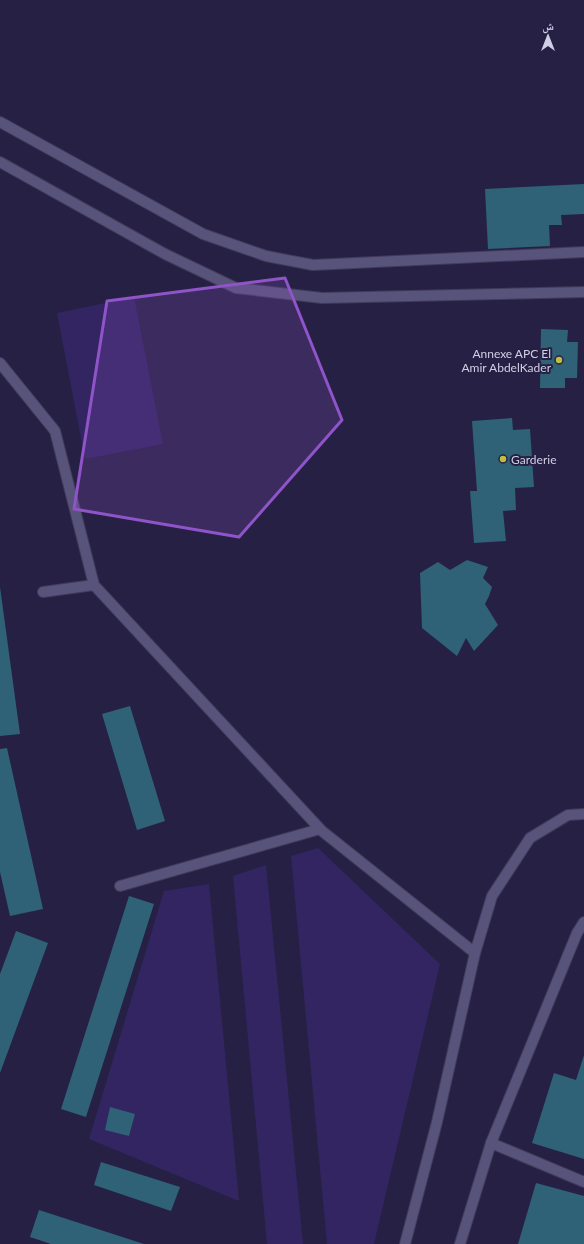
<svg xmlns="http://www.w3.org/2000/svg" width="584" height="1244" viewBox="0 0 584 1244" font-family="Lato,'Noto Naskh Arabic',sans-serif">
<rect width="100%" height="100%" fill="#262144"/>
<path fill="#322562" d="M 134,297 L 163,444 L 85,459 L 57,313 Z
M 318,848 L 440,964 L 374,1244 L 327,1244 L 291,856 Z
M 266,865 L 303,1244 L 267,1244 L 233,876 Z
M 209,884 L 239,1201 L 89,1139 L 164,891 Z"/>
<path fill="#2f6177" d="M 584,184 L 584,214 L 561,215 L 562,225 L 549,225 L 550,246 L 488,249 L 485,189 Z
M 541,329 L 568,330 L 567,342 L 578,342 L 577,378 L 565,378 L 565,388 L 540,388 Z
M 512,418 L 513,430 L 530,429 L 534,487 L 515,488 L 516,510 L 503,511 L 506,541 L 474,543 L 470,491 L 477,491 L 472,421 Z
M 467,560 L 488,567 L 483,578 L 492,587 L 489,596 L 485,604 L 498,625 L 474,651 L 466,638 L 457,656 L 422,628 L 420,573 L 438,562 L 450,570 Z
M 0,587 L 20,734 L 0,736 Z
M 130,706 L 165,821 L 137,830 L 102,714 Z
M 7,748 L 43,909 L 10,916 L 0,872 L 0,749 Z
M 129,896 L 154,904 L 86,1117 L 61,1109 Z
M 16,931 L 48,943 L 0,1073 L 0,974 Z
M 584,1055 L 584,1159 L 532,1143 L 554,1073 L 576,1080 Z
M 110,1107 L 135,1114 L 129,1136 L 105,1130 Z
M 101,1162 L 180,1187 L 171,1211 L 94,1185 Z
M 536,1183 L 584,1196 L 584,1244 L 518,1244 Z
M 39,1210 L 144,1244 L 51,1244 L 30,1237 Z"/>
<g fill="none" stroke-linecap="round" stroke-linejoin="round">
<defs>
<path id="street" d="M 0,363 L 55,431 L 94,585 L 322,831 L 475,953
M 43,592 L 94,585
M 120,886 L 320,829
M 491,1143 L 584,1182"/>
<path id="secondary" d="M 0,122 L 203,234 L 266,256 L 313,265 L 584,252
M 0,162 L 165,254 L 236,288 L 322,298 L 584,292
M 405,1244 L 437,1122 L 475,953 L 492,896 L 530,838 L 568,815 L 584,814
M 460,1244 L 491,1143 L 577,933 L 584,922"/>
</defs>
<use href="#street" stroke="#423b5a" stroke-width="12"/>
<use href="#secondary" stroke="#423b5a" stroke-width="12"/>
<use href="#street" stroke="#58537b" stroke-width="10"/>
<use href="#secondary" stroke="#58537b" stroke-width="10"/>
</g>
<path fill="#9054c9" fill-opacity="0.2" stroke="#9054c9" stroke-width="3" stroke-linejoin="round" d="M 285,278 L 342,420 L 239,537 L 74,509 L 107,301 Z"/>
<g fill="#bfbe41" stroke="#262144" stroke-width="1.5">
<circle cx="559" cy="360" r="4"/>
<circle cx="503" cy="459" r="4"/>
</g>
<g text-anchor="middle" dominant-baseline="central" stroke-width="4" stroke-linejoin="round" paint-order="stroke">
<g font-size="12" fill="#d0cee6" stroke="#262144" text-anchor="end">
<text x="551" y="353">Annexe APC El<tspan x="551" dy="14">Amir AbdelKader</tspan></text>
<text x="511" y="459" text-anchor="start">Garderie</text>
</g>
</g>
<g transform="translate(548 36)" stroke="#262144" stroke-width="3" paint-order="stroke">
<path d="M0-3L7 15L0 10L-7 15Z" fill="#d0cee6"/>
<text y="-6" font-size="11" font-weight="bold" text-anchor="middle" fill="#d0cee6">ش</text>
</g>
</svg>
